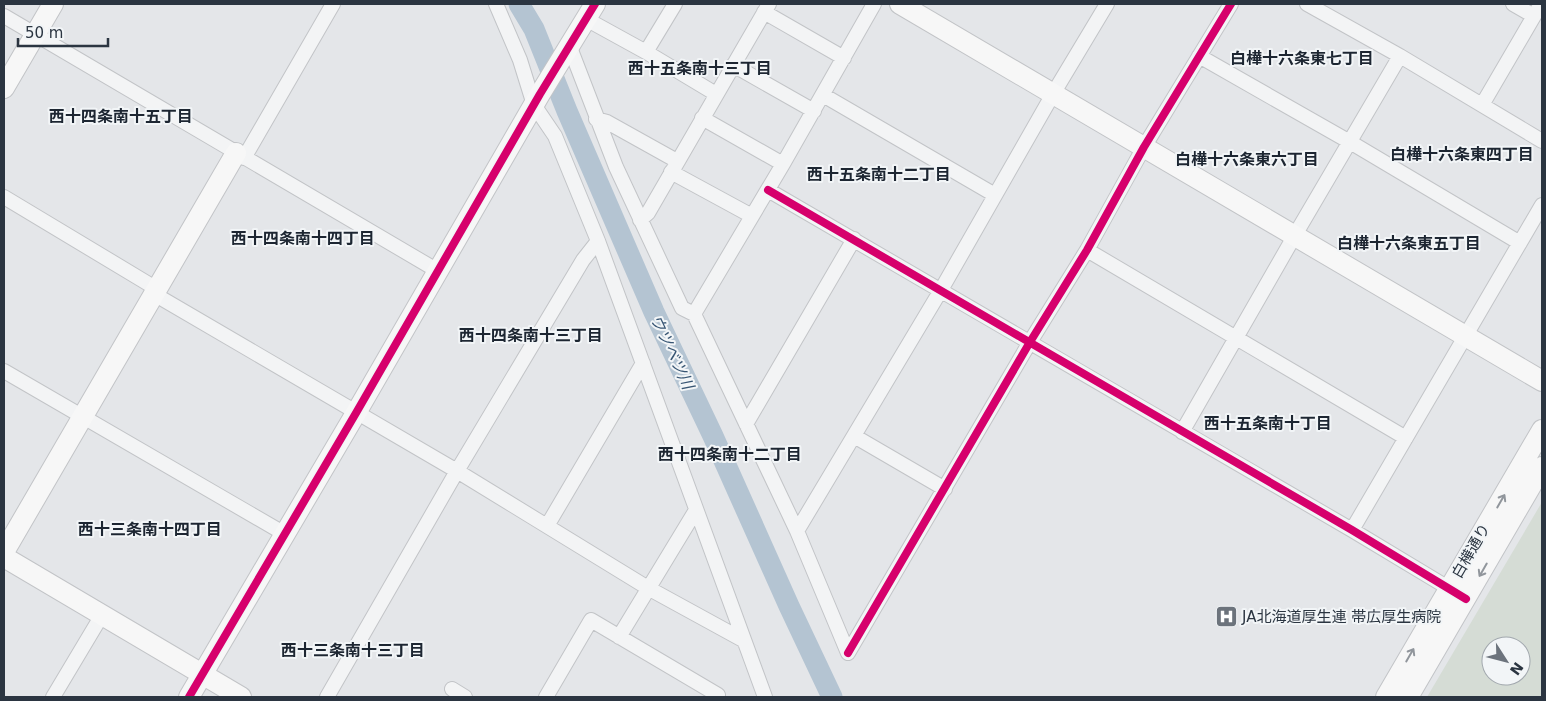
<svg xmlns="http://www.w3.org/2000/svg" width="1546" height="701" viewBox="0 0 1546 701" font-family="'DejaVu Sans','Noto Sans JP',sans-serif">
<rect width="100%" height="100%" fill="#e4e6e9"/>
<path fill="#d5dcd5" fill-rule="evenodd" d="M 1542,502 L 1542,697 L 1427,697 ZM 1491,646 L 1521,646 L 1521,676 L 1491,676 Z"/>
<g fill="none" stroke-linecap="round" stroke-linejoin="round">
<path stroke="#b4c4d2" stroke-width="21" d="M 519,4 L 534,29 L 567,111 L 654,312 L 713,436 L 789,606 L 832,697"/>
<defs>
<path id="street" d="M 496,4 L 520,60 L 534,105 L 555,136 L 598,241 L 765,697
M 1307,4 L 1400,56 L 1542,141
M 1513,4 L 1534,16
M 764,12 L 844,58
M 4,16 L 438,271
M 586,19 L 646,52 L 675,4
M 569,45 L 616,167 L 682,308 L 694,314 L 797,531 L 848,653
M 646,52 L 716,94
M 1199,56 L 1350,142 L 1520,243
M 733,65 L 814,111
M 823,95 L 995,195
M 1482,105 L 1541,4
M 702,118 L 783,164
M 596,119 L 607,122 L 677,161
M 244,158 L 333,4
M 671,172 L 752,216
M 768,190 L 1352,530 L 1455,592
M 4,197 L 157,289
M 640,220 L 648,213 L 769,4
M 1087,250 L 1406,438
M 154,294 L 457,471 L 648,588 L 743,640
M 694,314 L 783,164 L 874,4
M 4,371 L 285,534
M 746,424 L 854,239
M 1182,432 L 1295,235 L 1400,56
M 854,436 L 945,489
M 547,526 L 643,363
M 1352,530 L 1542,205
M 797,531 L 941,290 L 1053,94 L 1107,4
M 619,637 L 696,510
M 848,653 L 1030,342 L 1087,250 L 1144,147 L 1231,4
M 452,689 L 465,697
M 53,697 L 102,615
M 327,697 L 457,471 L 583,260 L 598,241
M 546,697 L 591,620 L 718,695 L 717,697"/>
<path id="secondary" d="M 900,4 L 1542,381
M 4,88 L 53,4
M 4,552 L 236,153
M 4,557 L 241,697
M 189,697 L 356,413 L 540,94 L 595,4
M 1386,697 L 1542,430
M 1408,697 L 1542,467"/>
</defs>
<use href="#street" stroke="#c2c4c7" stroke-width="16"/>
<use href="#secondary" stroke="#c2c4c7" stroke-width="22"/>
<use href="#street" stroke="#f3f4f5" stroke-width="14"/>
<use href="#secondary" stroke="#f7f7f7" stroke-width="20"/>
<defs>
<path id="cycleway" d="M 768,190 L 1352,530 L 1466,599
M 848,653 L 1030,342 L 1087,250 L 1144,147 L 1231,4
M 189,697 L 356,413 L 540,94 L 595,4"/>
</defs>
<use href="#cycleway" stroke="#f2f5f7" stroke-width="11"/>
<use href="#cycleway" stroke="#d6006c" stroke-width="8"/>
</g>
<defs><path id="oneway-shaft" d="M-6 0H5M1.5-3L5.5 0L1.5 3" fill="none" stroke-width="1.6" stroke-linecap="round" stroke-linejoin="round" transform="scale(1.25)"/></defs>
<g stroke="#91969c">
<use href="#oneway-shaft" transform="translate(1501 501) rotate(-60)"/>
<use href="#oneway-shaft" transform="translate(1483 570) rotate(120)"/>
<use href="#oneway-shaft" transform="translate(1410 655) rotate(-60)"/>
</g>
<defs>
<symbol id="hospital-square" viewBox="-11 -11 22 22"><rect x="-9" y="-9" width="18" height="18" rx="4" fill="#6c737c" stroke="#f2f5f7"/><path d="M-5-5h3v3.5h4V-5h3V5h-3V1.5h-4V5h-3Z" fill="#fff"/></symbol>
</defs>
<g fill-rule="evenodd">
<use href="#hospital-square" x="1214" y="604" width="25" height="25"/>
</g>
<g text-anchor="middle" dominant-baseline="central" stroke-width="4" stroke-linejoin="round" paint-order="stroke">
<g font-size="15" fill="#2b3541" stroke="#f2f5f7">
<text transform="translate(1471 551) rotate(-60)">白樺通り</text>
</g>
<g font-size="15" fill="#2b3541" stroke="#f2f5f7" text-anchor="start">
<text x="1242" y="617">JA北海道厚生連 帯広厚生病院</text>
</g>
<g font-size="16" font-weight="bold" fill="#1d2632" stroke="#f2f5f7">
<text x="1302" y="58">白樺十六条東七丁目</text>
<text x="700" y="68">西十五条南十三丁目</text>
<text x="121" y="116">西十四条南十五丁目</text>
<text x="1462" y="154">白樺十六条東四丁目</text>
<text x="1247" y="159">白樺十六条東六丁目</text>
<text x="879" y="174">西十五条南十二丁目</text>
<text x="303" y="238">西十四条南十四丁目</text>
<text x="1409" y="243">白樺十六条東五丁目</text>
<text x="531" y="335">西十四条南十三丁目</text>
<text x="1268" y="423">西十五条南十丁目</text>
<text x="730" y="454">西十四条南十二丁目</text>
<text x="150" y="529">西十三条南十四丁目</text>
<text x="353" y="650">西十三条南十三丁目</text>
</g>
<g font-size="16" font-style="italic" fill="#375573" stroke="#f2f5f7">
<text transform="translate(672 352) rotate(65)">ウツベツ川</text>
</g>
</g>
<rect width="1546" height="701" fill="none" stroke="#2b3541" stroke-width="10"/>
<g transform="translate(1506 661) rotate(126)"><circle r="24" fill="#f2f5f7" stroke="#a2a8ae"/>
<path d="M0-4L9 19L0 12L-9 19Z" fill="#6c737c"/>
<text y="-8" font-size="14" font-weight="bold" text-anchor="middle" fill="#2b3541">N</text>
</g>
<path d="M18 38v8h90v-8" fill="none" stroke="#2b3541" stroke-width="2.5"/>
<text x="25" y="38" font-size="15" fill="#2b3541" stroke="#f2f5f7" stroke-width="4" paint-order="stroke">50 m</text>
</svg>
